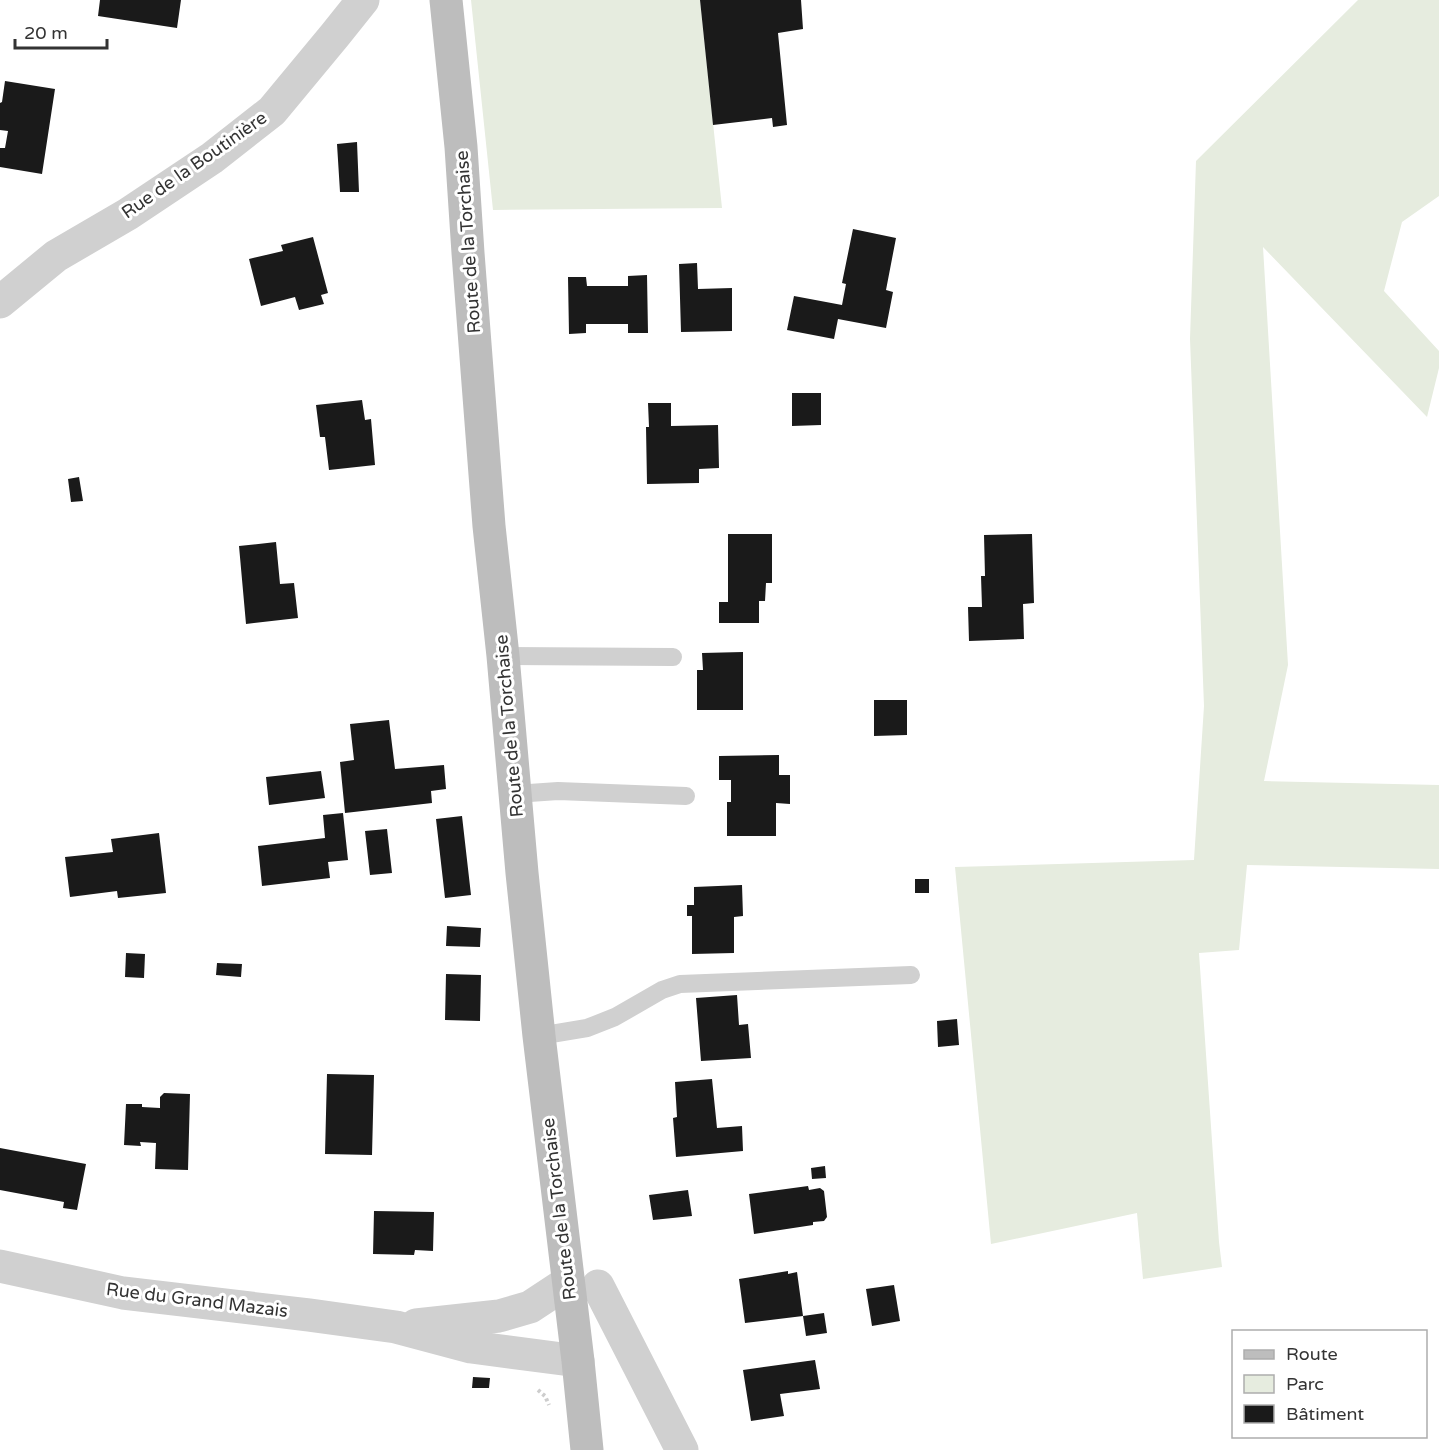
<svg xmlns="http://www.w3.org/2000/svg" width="1439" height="1450" viewBox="0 0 1439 1450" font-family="'Varela Round',sans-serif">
<rect width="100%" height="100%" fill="#fff"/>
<path fill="#e6ecdf" d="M 471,0 L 700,0 L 722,208 L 493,210 Z
M 1358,0 L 1439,0 L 1439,196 L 1402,222 L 1384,291 L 1439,351 L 1439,368 L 1427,417 L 1263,247 L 1288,665 L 1264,781 L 1439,785 L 1439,869 L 1247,865 L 1239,950 L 1199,953 L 1219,1242 L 1222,1267 L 1143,1279 L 1137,1213 L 991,1244 L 955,867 L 1194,860 L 1204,706 L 1190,339 L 1196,161 Z"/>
<path fill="#1a1a1a" d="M 100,0 L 181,0 L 177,28 L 98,16 Z
M 700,0 L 801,0 L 803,29 L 778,33 L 787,125 L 773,127 L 772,118 L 713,125 Z
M 5,81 L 55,89 L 42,174 L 0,167 L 0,148 L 5,148 L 8,131 L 0,130 L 0,103 L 2,102 Z
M 357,142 L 359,192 L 340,192 L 337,144 Z
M 853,229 L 896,238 L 886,290 L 893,292 L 886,328 L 838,319 L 834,339 L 787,330 L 794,296 L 842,305 L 846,284 L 842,283 Z
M 313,237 L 328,293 L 321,295 L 324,304 L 299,310 L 295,297 L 261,306 L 249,259 L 283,251 L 281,245 Z
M 697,263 L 698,289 L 732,288 L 732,331 L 681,332 L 679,264 Z
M 647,275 L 648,333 L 628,333 L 628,324 L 586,324 L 586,333 L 569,334 L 568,277 L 586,277 L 587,286 L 628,286 L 628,276 Z
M 792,393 L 821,393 L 821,425 L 792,426 Z
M 362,400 L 365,420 L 371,419 L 375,465 L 329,470 L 325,437 L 320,437 L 316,405 Z
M 648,403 L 671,403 L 671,426 L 718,425 L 719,468 L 699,469 L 699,483 L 647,484 L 646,427 L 649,427 Z
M 79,477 L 83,501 L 71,502 L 68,479 Z
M 728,534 L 772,534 L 772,583 L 766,583 L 765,601 L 759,601 L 759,623 L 719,623 L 719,602 L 728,602 Z
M 1032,534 L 1034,603 L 1023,604 L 1024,639 L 969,641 L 968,607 L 982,607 L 981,576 L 985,576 L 984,535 Z
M 276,542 L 280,584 L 294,583 L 298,618 L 246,624 L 239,546 Z
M 743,652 L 743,710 L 697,710 L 697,670 L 703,670 L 702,653 Z
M 874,700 L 907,700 L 907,735 L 874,736 Z
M 389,720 L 395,769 L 444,765 L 446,789 L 431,791 L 432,803 L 345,813 L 340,762 L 354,760 L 350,724 Z
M 779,755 L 779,775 L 790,775 L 790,804 L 776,803 L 776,836 L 727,836 L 727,802 L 731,802 L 731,780 L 719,780 L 719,756 Z
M 321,771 L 325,798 L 269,805 L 266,777 Z
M 343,813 L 348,860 L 328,862 L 330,878 L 262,886 L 258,846 L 325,838 L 323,815 Z
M 462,816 L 471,895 L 445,898 L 436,819 Z
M 387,829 L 392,873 L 370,875 L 365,831 Z
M 159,833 L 166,893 L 118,898 L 117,891 L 70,897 L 65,857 L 113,852 L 111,839 Z
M 915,879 L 929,879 L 929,893 L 915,893 Z
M 742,885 L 743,916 L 734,917 L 734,953 L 692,954 L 692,916 L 687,916 L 687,905 L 694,905 L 694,887 Z
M 447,926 L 481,928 L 480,947 L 446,946 Z
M 126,953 L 145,954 L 144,978 L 125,977 Z
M 217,963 L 242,964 L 241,977 L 216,975 Z
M 446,974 L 481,975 L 480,1021 L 445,1020 Z
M 737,995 L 739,1025 L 748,1024 L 751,1058 L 701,1061 L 696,998 Z
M 957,1019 L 959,1045 L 938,1047 L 937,1021 Z
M 327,1074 L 374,1075 L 372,1155 L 325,1154 Z
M 712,1079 L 717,1128 L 742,1126 L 743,1151 L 676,1157 L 673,1118 L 677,1117 L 675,1082 Z
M 164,1093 L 190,1094 L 188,1170 L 155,1169 L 156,1143 L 140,1142 L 141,1146 L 124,1145 L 126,1104 L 142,1104 L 142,1107 L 160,1108 L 160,1097 Z
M 0,1148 L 86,1164 L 77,1210 L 63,1208 L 64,1202 L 0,1190 Z
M 825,1166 L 826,1178 L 812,1179 L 811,1168 Z
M 808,1186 L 809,1190 L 820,1188 L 824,1191 L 827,1217 L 824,1221 L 813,1222 L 813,1225 L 754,1234 L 749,1194 Z
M 688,1190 L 692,1216 L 653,1220 L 649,1195 Z
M 374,1211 L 434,1212 L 433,1251 L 415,1250 L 414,1255 L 373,1254 Z
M 788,1271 L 788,1274 L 797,1272 L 803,1316 L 824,1313 L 827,1333 L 806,1336 L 803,1316 L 745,1323 L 739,1279 Z
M 894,1285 L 900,1321 L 872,1326 L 866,1289 Z
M 815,1360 L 820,1389 L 780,1394 L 784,1416 L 751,1421 L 743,1370 Z
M 473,1377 L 490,1378 L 489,1388 L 472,1388 Z"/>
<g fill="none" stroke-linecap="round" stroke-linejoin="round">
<path stroke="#cdcdcd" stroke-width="4" stroke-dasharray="3 3" stroke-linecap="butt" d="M 538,1390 L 545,1396 L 549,1405"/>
<path stroke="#d0d0d0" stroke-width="18" d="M 503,656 L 673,657
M 515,794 L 558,791 L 686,796
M 539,1036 L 587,1028 L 615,1017 L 662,990 L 680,984 L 911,975"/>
<path stroke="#d0d0d0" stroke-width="33" d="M 0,302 L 56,256 L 128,214 L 212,158 L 272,111 L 335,35 L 363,0
M 0,1266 L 123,1293 L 309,1315 L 396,1327 L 471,1347 L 578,1361
M 598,1286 L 682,1450
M 416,1325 L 499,1316 L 530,1307 L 568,1282"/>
<path stroke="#bdbdbd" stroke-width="33" d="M 446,0 L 461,147 L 468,253 L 489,526 L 503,656 L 522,873 L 539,1036 L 578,1361 L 587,1450"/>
</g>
<g text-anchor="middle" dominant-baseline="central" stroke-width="6" stroke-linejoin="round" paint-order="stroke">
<g font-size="18" fill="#333" stroke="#fff">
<text transform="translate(194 165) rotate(-35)">Rue de la Boutinière</text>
<text transform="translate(468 242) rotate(-94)">Route de la Torchaise</text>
<text transform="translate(509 726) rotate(-95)">Route de la Torchaise</text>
<text transform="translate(559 1209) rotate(-97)">Route de la Torchaise</text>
<text transform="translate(197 1300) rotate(7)">Rue du Grand Mazais</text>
</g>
</g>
<rect x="1232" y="1330" width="195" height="108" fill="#ffffff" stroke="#adadad" stroke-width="1.5"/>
<rect x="1244" y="1350" width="30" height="9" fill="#bdbdbd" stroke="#adadad" stroke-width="1.5"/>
<text x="1286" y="1360" font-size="18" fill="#333333">Route</text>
<rect x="1244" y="1375" width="30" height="18" fill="#e6ecdf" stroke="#adadad" stroke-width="1.5"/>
<text x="1286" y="1390" font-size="18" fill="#333333">Parc</text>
<rect x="1244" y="1405" width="30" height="18" fill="#1a1a1a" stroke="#adadad" stroke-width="1.5"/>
<text x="1286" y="1420" font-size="18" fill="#333333">Bâtiment</text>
<path d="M15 39v9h92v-9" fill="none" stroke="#333333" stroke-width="3"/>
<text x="24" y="39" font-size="18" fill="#333333" stroke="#ffffff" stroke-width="4.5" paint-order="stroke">20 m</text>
</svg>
